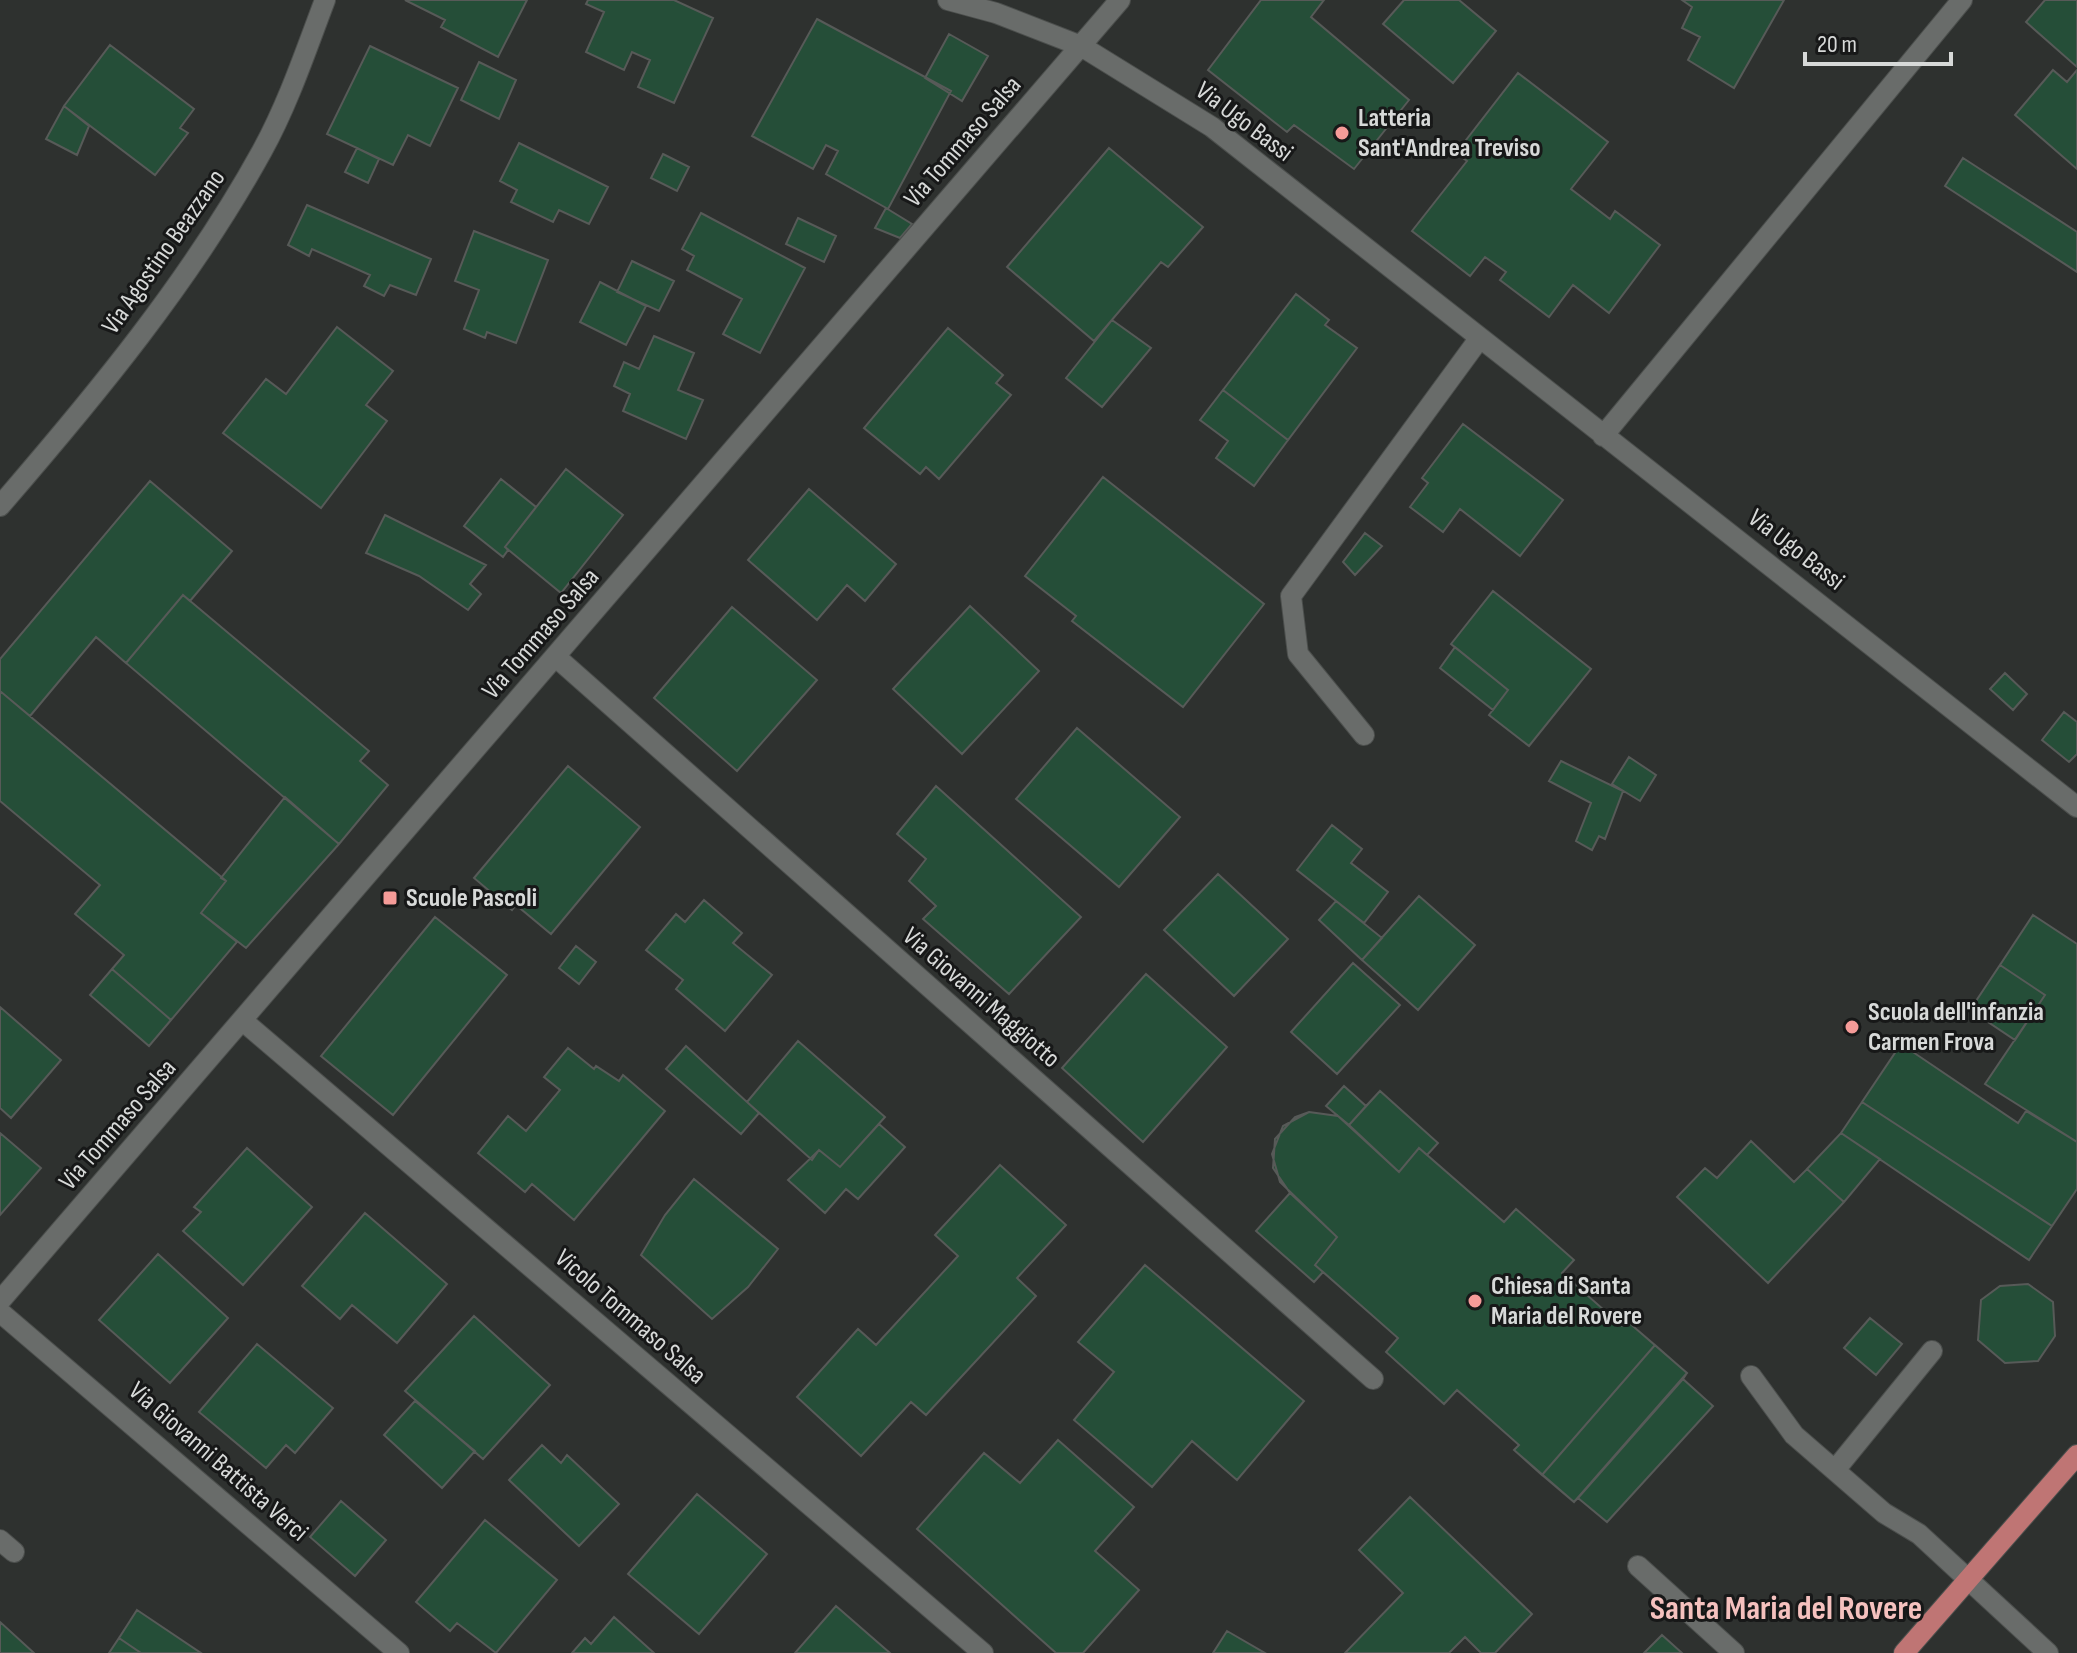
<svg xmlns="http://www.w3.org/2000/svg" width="2077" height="1653" viewBox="0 0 2077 1653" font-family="'Sofia Sans Condensed',sans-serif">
<rect width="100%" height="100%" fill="#2e312f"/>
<path fill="#254e38" stroke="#575a58" stroke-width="2" d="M 405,0 L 527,0 L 498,57 L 441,27 L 445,20 Z
M 588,0 L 674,0 L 713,18 L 674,103 L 638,87 L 650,60 L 632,52 L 624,70 L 586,52 L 604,12 L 586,4 Z
M 1261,0 L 1324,0 L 1311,17 L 1409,100 L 1354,169 L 1294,125 L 1287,132 L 1208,70 Z
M 1404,0 L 1459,0 L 1496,31 L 1453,83 L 1383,24 Z
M 1784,0 L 1734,88 L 1688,60 L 1700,37 L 1682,28 L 1692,7 L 1682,0 Z
M 2045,0 L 2077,0 L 2077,67 L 2026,22 Z
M 817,19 L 951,91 L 888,209 L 826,174 L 838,151 L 826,145 L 813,169 L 752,136 Z
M 949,34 L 988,56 L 962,101 L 925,78 Z
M 110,45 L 194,109 L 180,128 L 188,133 L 155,175 L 64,106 Z
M 370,46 L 458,88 L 430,146 L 408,135 L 393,165 L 327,134 Z
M 479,62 L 516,80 L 499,119 L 461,100 Z
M 2053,70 L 2067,82 L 2077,70 L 2077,169 L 2015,115 Z
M 1518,73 L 1608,142 L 1571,189 L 1610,219 L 1615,211 L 1660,245 L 1609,313 L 1573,285 L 1549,317 L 1500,280 L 1506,272 L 1485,257 L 1470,276 L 1412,231 L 1467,161 L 1456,153 Z
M 64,106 L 89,126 L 77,155 L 46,139 Z
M 519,143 L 608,187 L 589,224 L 559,210 L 553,222 L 511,202 L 517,190 L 500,181 Z
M 357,148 L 379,159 L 368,183 L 345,172 Z
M 1109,148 L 1203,227 L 1168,267 L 1161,262 L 1094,341 L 1007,267 Z
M 663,154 L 689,167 L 677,191 L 651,178 Z
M 1963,158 L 2077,232 L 2077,272 L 1945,186 Z
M 307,205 L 431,259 L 416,295 L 390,285 L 384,296 L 364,286 L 370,275 L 312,249 L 309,256 L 288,245 Z
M 886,208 L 912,224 L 900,238 L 875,228 Z
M 701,213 L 805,268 L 760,353 L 723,334 L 742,299 L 687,270 L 694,256 L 682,249 Z
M 798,218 L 836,236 L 824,262 L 786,244 Z
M 474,231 L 548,260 L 516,343 L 487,332 L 485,338 L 464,329 L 479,290 L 455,281 Z
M 632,261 L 674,281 L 659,311 L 617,292 Z
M 600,282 L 646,306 L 626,345 L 580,322 Z
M 1296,294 L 1329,320 L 1325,325 L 1357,348 L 1288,440 L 1223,390 Z
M 1112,320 L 1151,348 L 1102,407 L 1066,378 Z
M 337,327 L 393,371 L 366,405 L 387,421 L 321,508 L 223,433 L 266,379 L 286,394 Z
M 948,328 L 1003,375 L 996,383 L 1011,395 L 939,479 L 926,467 L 920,474 L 864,428 Z
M 654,336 L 694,353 L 678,390 L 703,400 L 686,439 L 623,411 L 630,394 L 614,386 L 624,362 L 639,369 Z
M 1223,390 L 1288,440 L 1254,486 L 1216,458 L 1228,441 L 1200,420 Z
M 1463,424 L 1563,500 L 1520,556 L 1460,509 L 1443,532 L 1410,507 L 1428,483 L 1422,478 Z
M 566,469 L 623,515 L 561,593 L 505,547 Z
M 1103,477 L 1264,604 L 1183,707 L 1072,621 L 1076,616 L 1025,576 Z
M 501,479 L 536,507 L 505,547 L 508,550 L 503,557 L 464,526 Z
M 150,481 L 232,551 L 190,601 L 183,595 L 126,663 L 96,637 L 30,716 L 0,691 L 0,659 Z
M 809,489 L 896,564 L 865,601 L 847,585 L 817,620 L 748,560 Z
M 385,515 L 486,565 L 470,584 L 481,594 L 468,610 L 419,576 L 366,553 Z
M 1365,533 L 1382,546 L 1355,575 L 1343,562 Z
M 1493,591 L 1591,669 L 1529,746 L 1489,715 L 1508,690 L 1451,644 Z
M 183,595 L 369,751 L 360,761 L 388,785 L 339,844 L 126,663 Z
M 970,606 L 1039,671 L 962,754 L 893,689 Z
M 732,607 L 817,680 L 737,771 L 654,698 Z
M 1455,647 L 1508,690 L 1493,710 L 1440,668 Z
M 2005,673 L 2027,694 L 2013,710 L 1990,689 Z
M 0,691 L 226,881 L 201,913 L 237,942 L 171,1020 L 112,969 L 124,955 L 75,914 L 100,885 L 0,801 Z
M 2064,712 L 2077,722 L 2077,754 L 2069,762 L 2042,740 Z
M 1077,728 L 1180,817 L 1119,887 L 1016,799 Z
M 1629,757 L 1656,775 L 1640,801 L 1612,784 Z
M 1561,761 L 1623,791 L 1605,839 L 1599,836 L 1592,850 L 1576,841 L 1591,803 L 1549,781 Z
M 568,766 L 640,827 L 551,934 L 516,905 L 512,910 L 474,878 Z
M 936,786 L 1081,917 L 1009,994 L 923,919 L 936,906 L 909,881 L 926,859 L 897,834 Z
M 285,797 L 339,844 L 246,948 L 201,913 L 226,881 L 221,878 Z
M 1332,825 L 1362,849 L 1351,863 L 1388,892 L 1364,923 L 1297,870 Z
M 1218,874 L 1288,939 L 1234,996 L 1164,930 Z
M 1419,896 L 1475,945 L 1418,1010 L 1362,960 Z
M 704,900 L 742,933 L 733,943 L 772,975 L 725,1031 L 676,989 L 683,980 L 646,950 L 676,914 L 685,922 Z
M 1336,901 L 1382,938 L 1362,960 L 1319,920 Z
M 2033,915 L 2077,944 L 2077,1142 L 1985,1084 L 2045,995 L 2000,965 Z
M 435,917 L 507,975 L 393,1115 L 321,1056 Z
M 576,946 L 596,962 L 579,984 L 559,968 Z
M 1353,963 L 1400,1005 L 1337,1074 L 1291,1032 Z
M 2000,965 L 2045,995 L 2015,1040 L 1970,1010 Z
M 112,969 L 171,1020 L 149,1046 L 90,995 Z
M 1146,974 L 1227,1047 L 1143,1142 L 1062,1068 Z
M 0,1007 L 61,1060 L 11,1118 L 0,1108 Z
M 798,1041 L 885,1117 L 840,1167 L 819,1150 L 812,1160 L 747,1102 Z
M 1901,1044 L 2018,1123 L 2026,1111 L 2077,1142 L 2077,1189 L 2052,1226 L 1862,1102 Z
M 686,1046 L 759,1113 L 741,1134 L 666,1069 Z
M 568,1048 L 594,1069 L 596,1066 L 619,1081 L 623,1075 L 665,1111 L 574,1220 L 532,1184 L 525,1192 L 478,1153 L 508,1116 L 526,1131 L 560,1090 L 544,1077 Z
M 1344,1086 L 1366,1106 L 1380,1091 L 1438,1143 L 1427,1155 L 1504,1222 L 1516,1209 L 1574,1260 L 1562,1273 L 1622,1326 L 1627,1321 L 1687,1373 L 1683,1379 L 1713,1406 L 1607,1522 L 1578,1498 L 1574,1502 L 1514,1450 L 1519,1445 L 1457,1390 L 1444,1404 L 1386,1352 L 1398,1338 L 1323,1272 L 1314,1282 L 1256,1231 L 1290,1193 L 1273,1168 L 1275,1139 L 1295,1117 L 1309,1112 L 1338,1116 L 1326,1106 Z
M 1344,1086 L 1366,1106 L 1349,1125 L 1326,1106 Z
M 1380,1091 L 1438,1143 L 1427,1155 L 1419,1148 L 1399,1172 L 1349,1125 Z
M 1862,1102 L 2052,1226 L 2029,1260 L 1841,1133 Z
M 1309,1112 L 1338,1116 L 1399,1172 L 1419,1148 L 1504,1222 L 1516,1209 L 1574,1260 L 1562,1273 L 1622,1326 L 1627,1321 L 1655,1345 L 1542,1475 L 1514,1450 L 1519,1445 L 1457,1390 L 1444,1404 L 1386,1352 L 1398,1338 L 1315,1265 L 1337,1237 L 1280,1182 L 1272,1154 L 1283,1126 Z
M 879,1124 L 905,1147 L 858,1199 L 846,1189 L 825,1213 L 788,1180 L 819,1150 L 840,1167 Z
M 0,1133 L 41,1168 L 0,1215 Z
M 1841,1133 L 1880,1159 L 1844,1202 L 1807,1169 Z
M 1751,1141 L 1794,1182 L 1807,1169 L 1844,1202 L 1768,1283 L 1677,1197 L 1705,1168 L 1717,1178 Z
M 247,1148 L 312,1207 L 243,1285 L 183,1231 L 201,1212 L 194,1207 Z
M 1000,1165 L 1066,1225 L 1017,1278 L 1036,1296 L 926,1415 L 911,1402 L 861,1456 L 797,1397 L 858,1329 L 876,1345 L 958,1256 L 935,1235 Z
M 694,1179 L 778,1249 L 748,1287 L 712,1319 L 641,1255 L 665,1215 Z
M 1290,1193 L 1337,1237 L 1315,1265 L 1323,1272 L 1314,1282 L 1256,1231 Z
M 365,1213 L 447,1284 L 397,1343 L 352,1305 L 340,1319 L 302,1286 Z
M 158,1254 L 228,1318 L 170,1383 L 99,1320 Z
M 1145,1265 L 1304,1401 L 1237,1480 L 1192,1441 L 1152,1487 L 1074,1420 L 1114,1372 L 1078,1342 Z
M 2028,1284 L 2053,1302 L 2055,1336 L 2038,1361 L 2005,1363 L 1978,1340 L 1981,1300 L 2000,1286 Z
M 474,1316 L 550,1385 L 483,1459 L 405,1391 Z
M 1870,1318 L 1902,1344 L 1876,1375 L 1844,1348 Z
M 257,1344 L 333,1408 L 295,1453 L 286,1445 L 266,1468 L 199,1412 Z
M 1655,1345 L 1687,1373 L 1574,1502 L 1542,1475 Z
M 1683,1379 L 1713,1406 L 1607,1522 L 1578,1498 Z
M 415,1401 L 475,1451 L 442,1488 L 384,1435 Z
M 1058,1440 L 1134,1507 L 1095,1551 L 1139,1590 L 1083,1653 L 1056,1653 L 917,1529 L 984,1453 L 1020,1483 Z
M 542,1445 L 561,1463 L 567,1455 L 619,1504 L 579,1546 L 509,1480 Z
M 697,1494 L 767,1554 L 699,1634 L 628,1574 Z
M 1410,1497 L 1532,1614 L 1495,1653 L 1481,1653 L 1465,1637 L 1449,1653 L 1345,1653 L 1403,1593 L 1359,1550 Z
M 341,1501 L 386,1540 L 355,1576 L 310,1537 Z
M 485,1520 L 557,1580 L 496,1653 L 457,1623 L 450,1631 L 416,1602 Z
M 836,1606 L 890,1653 L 795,1653 Z
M 137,1610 L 201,1653 L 141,1653 L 119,1638 Z
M 614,1617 L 654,1653 L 572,1653 L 585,1638 L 591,1644 Z
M 0,1622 L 34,1653 L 0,1653 Z
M 1227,1631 L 1265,1653 L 1213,1653 Z
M 1662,1635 L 1682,1653 L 1644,1653 Z
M 119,1638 L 141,1653 L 109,1653 Z"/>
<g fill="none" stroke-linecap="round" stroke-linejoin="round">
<defs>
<path id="minor" d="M 948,0 L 996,13 L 1081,46 L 1212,127 L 2077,807
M 1603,436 L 1962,0
M 0,506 C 96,395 191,280 262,151 C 288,104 306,50 325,0
M 556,657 L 1373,1379
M 1364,735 L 1298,654 L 1291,596 L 1479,339
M 243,1021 L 983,1653
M 0,1301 L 1120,0
M 0,1312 L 399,1653
M 1751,1376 L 1794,1435 L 1884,1513 L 1919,1534 L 2048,1653
M 1835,1470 L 1932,1351
M 0,1540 L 14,1552
M 1638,1566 L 1734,1653"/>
<path id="major" d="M 1904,1653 L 2077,1455"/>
</defs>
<use href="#minor" stroke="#4c4f4d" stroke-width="22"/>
<use href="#major" stroke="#4c4f4d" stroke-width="22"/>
<use href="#minor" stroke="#696c6a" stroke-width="20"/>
<use href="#major" stroke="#bf7574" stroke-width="20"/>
</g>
<g fill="#f59b98" stroke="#171818" stroke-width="3">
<circle cx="1342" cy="133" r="8"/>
<rect x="382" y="890" width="16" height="16" rx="4"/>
<circle cx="1852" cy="1027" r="8"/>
<circle cx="1475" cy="1301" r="8"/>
</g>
<g text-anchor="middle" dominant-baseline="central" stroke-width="6" stroke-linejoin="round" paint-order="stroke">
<g font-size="26" font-weight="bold" fill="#d7d9d8" stroke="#171818" text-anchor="start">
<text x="1358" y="118">Latteria<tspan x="1358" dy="30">Sant'Andrea Treviso</tspan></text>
<text x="406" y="898">Scuole Pascoli</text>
<text x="1868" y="1012">Scuola dell'infanzia<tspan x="1868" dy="30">Carmen Frova</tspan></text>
<text x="1491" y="1286">Chiesa di Santa<tspan x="1491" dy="30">Maria del Rovere</tspan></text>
</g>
<g font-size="26" fill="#d7d9d8" stroke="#171818">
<text transform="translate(1244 122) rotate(37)">Via Ugo Bassi</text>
<text transform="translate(963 142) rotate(-49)">Via Tommaso Salsa</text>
<text transform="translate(164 252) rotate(-55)">Via Agostino Beazzano</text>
<text transform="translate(1796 550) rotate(38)">Via Ugo Bassi</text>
<text transform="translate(541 634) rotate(-49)">Via Tommaso Salsa</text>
<text transform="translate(981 998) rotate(41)">Via Giovanni Maggiotto</text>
<text transform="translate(118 1125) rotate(-49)">Via Tommaso Salsa</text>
<text transform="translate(630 1317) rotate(41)">Vicolo Tommaso Salsa</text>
<text transform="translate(218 1462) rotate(41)">Via Giovanni Battista Verci</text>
</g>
<g font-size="34" font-weight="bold" fill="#f5c1be" stroke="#171818">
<text x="1786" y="1608">Santa Maria del Rovere</text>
</g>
</g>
<path d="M1805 52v12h146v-12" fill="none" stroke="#d7d9d8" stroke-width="4"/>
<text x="1817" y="52" font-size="24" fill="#d7d9d8" stroke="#171818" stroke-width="6" paint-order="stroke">20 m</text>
</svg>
